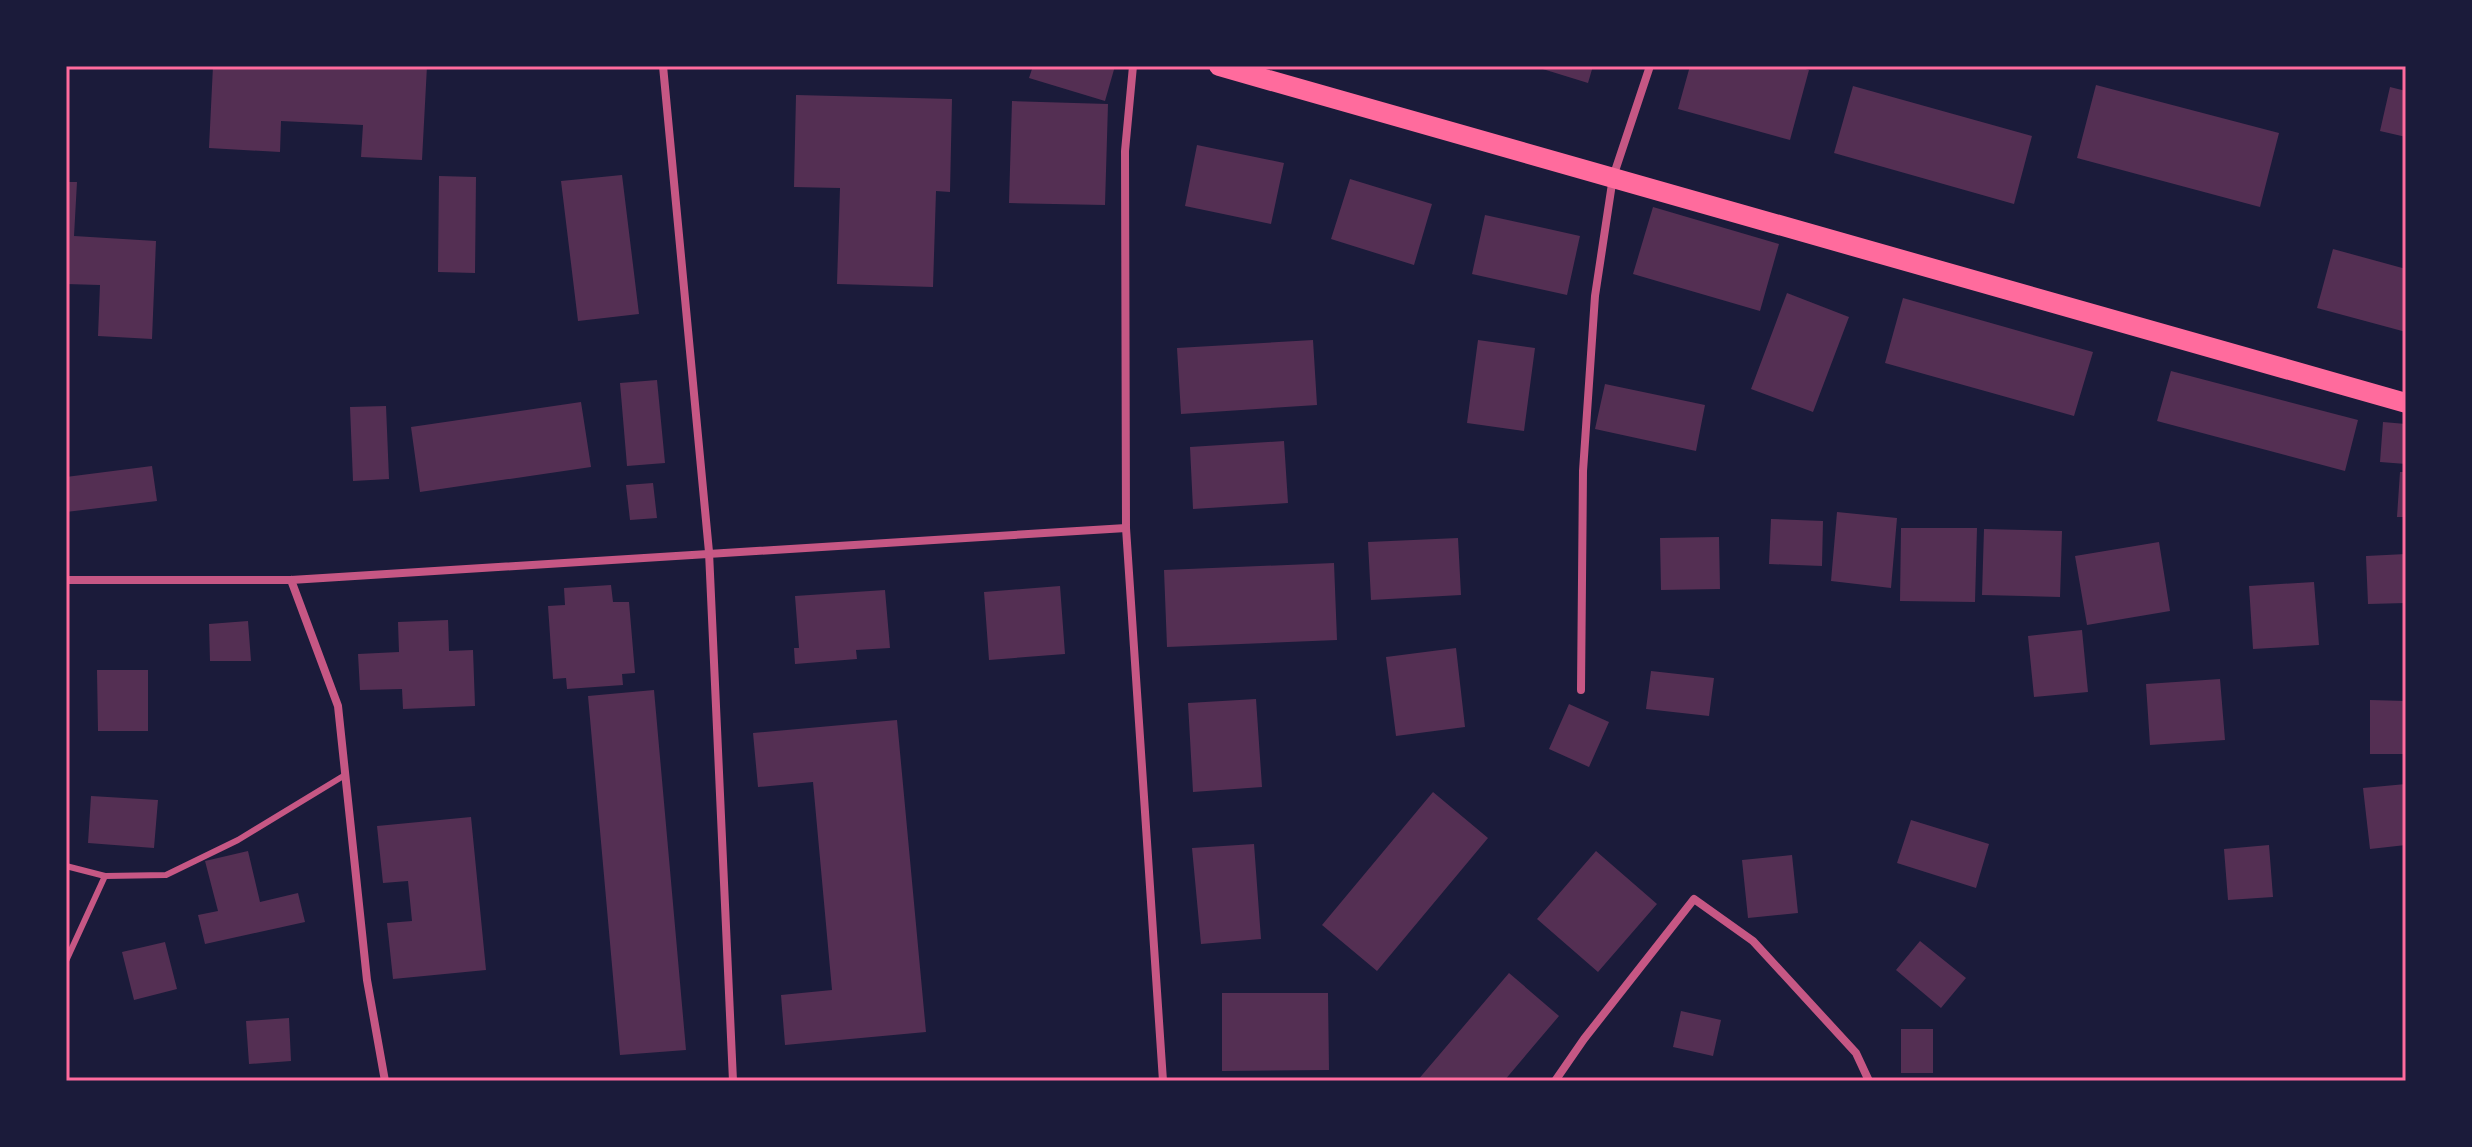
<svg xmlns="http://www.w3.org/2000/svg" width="2472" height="1147" viewBox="0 0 2472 1147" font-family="Bitter,serif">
<rect width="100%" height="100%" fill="#1b1b3a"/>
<path fill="#542f53" d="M 213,66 L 427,66 L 422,160 L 361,157 L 363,125 L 281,121 L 280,152 L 209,148 Z
M 1033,66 L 1115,66 L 1105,101 L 1029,78 Z
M 1533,66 L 1593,66 L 1588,83 Z
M 1690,66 L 1795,66 L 1809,70 L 1790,140 L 1678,109 Z
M 2096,85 L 2279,133 L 2260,207 L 2077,158 Z
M 1853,86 L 2032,136 L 2014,204 L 1834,153 Z
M 2390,87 L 2406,91 L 2406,137 L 2380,131 Z
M 796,95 L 952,99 L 950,192 L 936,191 L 933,287 L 837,284 L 840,188 L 794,187 Z
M 1012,101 L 1108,104 L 1105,205 L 1009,203 Z
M 1197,145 L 1284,163 L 1271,224 L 1185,206 Z
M 622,175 L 639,314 L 578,321 L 561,181 Z
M 439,176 L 476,177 L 475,273 L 438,272 Z
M 1350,179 L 1432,204 L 1414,265 L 1331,239 Z
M 66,182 L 77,182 L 74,236 L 156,241 L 152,339 L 98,336 L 100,285 L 66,284 Z
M 1653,207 L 1779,244 L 1760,311 L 1633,274 Z
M 1485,215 L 1580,236 L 1567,295 L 1472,274 Z
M 2333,249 L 2406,269 L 2406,332 L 2317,308 Z
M 1787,293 L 1849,317 L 1813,412 L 1751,389 Z
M 1903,298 L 2093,352 L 2074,416 L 1885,363 Z
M 1313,340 L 1317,405 L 1181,414 L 1177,348 Z
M 1478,340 L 1535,348 L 1524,431 L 1467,423 Z
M 2171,371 L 2358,420 L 2345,471 L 2157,421 Z
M 657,380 L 665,463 L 627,466 L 620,383 Z
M 1605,384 L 1705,405 L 1696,451 L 1595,429 Z
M 581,402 L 591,467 L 420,492 L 411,427 Z
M 386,406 L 389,479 L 353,481 L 350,407 Z
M 2383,422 L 2406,424 L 2406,464 L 2380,462 Z
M 1284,441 L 1288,503 L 1193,509 L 1190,447 Z
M 152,466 L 157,501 L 66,512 L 66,477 Z
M 2400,472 L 2406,472 L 2406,517 L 2397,517 Z
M 653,483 L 657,518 L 630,520 L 626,485 Z
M 1837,512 L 1897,518 L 1891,588 L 1831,581 Z
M 1771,519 L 1823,521 L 1822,566 L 1769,564 Z
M 1901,528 L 1977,528 L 1975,602 L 1900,601 Z
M 1984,529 L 2062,531 L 2060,597 L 1982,595 Z
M 1719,537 L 1720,589 L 1661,590 L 1660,538 Z
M 1458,538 L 1461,595 L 1371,600 L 1368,542 Z
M 2159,542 L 2170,611 L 2087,625 L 2075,556 Z
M 2406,554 L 2406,603 L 2368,604 L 2366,556 Z
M 1334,563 L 1337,640 L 1167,647 L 1164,570 Z
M 2314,582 L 2319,645 L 2253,649 L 2249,586 Z
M 611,585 L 613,602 L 629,602 L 635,673 L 622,674 L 623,685 L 567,689 L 566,678 L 553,679 L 548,606 L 565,605 L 564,588 Z
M 1060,586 L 1065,654 L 989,660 L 984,592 Z
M 885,590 L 890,648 L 856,650 L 857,659 L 795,664 L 794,648 L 799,648 L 795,596 Z
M 448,620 L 449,651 L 473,650 L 475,706 L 403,709 L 402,689 L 360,690 L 358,654 L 399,652 L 398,622 Z
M 248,621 L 251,661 L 210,661 L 209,624 Z
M 2082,630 L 2088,692 L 2034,697 L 2028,636 Z
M 1456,648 L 1465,727 L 1396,736 L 1386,657 Z
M 97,670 L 148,670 L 148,731 L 98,731 Z
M 1651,671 L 1714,678 L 1709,716 L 1646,709 Z
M 2220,679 L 2225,740 L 2150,745 L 2146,684 Z
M 654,690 L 686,1050 L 620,1055 L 588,696 Z
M 1256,699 L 1262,787 L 1193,792 L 1188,703 Z
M 2370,700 L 2406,701 L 2406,754 L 2370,754 Z
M 1569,704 L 1609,722 L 1589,767 L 1549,749 Z
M 897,720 L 926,1032 L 785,1045 L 781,995 L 832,990 L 813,782 L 758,787 L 753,733 Z
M 2406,784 L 2406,845 L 2370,849 L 2363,788 Z
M 1433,792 L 1488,838 L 1377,971 L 1322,925 Z
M 91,796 L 158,800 L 154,848 L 88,843 Z
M 471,817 L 486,970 L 393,979 L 387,923 L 412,921 L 408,881 L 383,883 L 377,826 Z
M 1911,820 L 1989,844 L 1976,888 L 1897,863 Z
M 1254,844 L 1261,939 L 1201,944 L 1192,848 Z
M 2269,845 L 2273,897 L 2228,900 L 2224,849 Z
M 248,851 L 260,902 L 298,893 L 305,922 L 205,944 L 198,915 L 218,911 L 205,861 Z
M 1596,851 L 1657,904 L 1598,972 L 1537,919 Z
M 1792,855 L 1798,913 L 1748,918 L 1742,860 Z
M 1920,941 L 1966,978 L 1941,1008 L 1896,970 Z
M 165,942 L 177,989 L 134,1000 L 122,952 Z
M 1509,973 L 1559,1016 L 1504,1081 L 1417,1081 Z
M 1222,993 L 1328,993 L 1329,1070 L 1222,1071 Z
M 1681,1011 L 1721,1020 L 1713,1056 L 1673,1047 Z
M 289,1018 L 291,1061 L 249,1064 L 246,1021 Z
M 1901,1029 L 1933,1029 L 1933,1073 L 1901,1073 Z"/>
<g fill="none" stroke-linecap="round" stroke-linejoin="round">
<path stroke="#c65784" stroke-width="6" d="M 66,866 L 105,876 L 166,875 L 238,840 L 345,775
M 66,961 L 105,876"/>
<path stroke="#c65784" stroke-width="8" d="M 663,66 L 709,552 L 733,1081
M 1133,66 L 1125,151 L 1126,528 L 1163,1081
M 66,580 L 291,580 L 1126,528
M 291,580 L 338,706 L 367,980 L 385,1081
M 1581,690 L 1583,471 L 1595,296 L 1613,177 L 1650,66
M 1555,1081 L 1584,1039 L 1694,899 L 1753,941 L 1856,1053 L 1869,1081"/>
<path stroke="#ff6b9d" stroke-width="20" d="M 1219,66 L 2406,403"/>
</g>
<rect width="2472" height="1147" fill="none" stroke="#1b1b3a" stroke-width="136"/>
<rect x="68" y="68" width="2336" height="1011" fill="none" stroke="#ff6b9d" stroke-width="3"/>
</svg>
